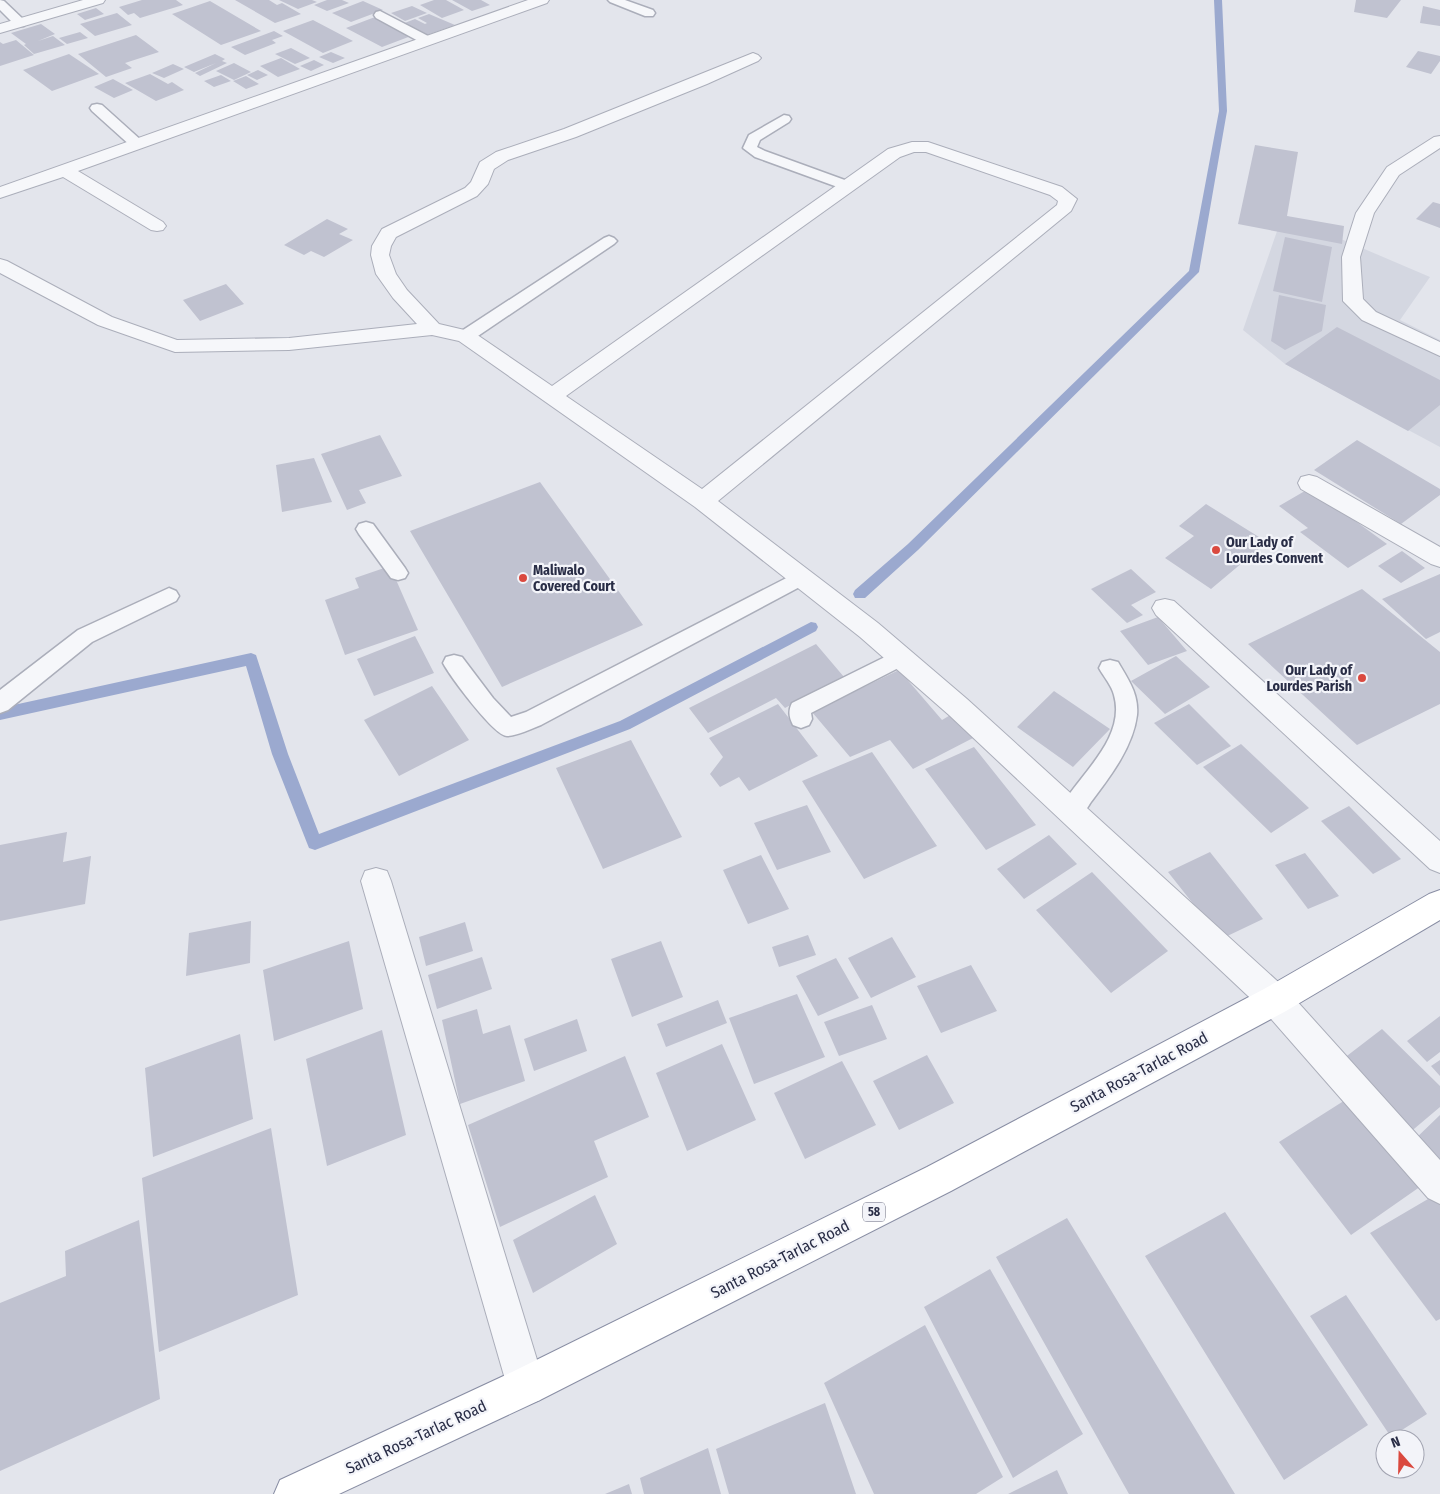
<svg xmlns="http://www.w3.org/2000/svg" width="1440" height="1494" viewBox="0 0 1440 1494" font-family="'Fira Sans Condensed',sans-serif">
<rect width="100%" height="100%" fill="#e3e5ec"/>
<path fill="#d4d7e1" d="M 1285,208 L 1287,216 L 1430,277 L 1400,320 L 1440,340 L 1440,447 L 1285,364 L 1243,330 Z"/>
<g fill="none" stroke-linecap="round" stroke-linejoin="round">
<path fill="#9ba9cf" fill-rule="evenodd" d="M 1214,0 L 1222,0 L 1227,111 L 1199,272 L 918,550 L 865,598 L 855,598 L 853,594 L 855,590 L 908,544 L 1189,271 L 1219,111 Z
M 811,622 L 816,623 L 818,627 L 816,631 L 630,729 L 315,850 L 309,848 L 307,843 L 272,754 L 246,666 L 0,720 L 0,708 L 251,653 L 256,655 L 288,754 L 319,834 L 620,721 Z"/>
</g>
<path fill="#c0c2d0" d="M 142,0 L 176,0 L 183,5 L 140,18 L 134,13 L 128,15 L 119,7 Z
M 235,0 L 269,0 L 277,5 L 282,3 L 301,14 L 275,23 Z
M 279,0 L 312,0 L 317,2 L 298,9 Z
M 327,0 L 342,0 L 349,3 L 327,11 L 314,5 Z
M 434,0 L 446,0 L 464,10 L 442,18 L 420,5 Z
M 452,0 L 481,0 L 490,5 L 472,11 Z
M 1356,0 L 1401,0 L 1387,18 L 1354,12 Z
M 210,1 L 261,31 L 221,45 L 172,14 Z
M 363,1 L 383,10 L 351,22 L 332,13 Z
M 412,6 L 427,13 L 405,21 L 391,13 Z
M 1423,6 L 1440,10 L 1440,26 L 1420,23 Z
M 96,8 L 104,14 L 85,20 L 77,14 Z
M 117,13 L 132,25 L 95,36 L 80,24 Z
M 429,14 L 455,25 L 424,36 L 402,24 L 415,19 L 425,24 L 427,23 L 418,18 Z
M 375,17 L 411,36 L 382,47 L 346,28 Z
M 313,20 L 353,41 L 323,53 L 283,31 Z
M 41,24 L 55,34 L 38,41 L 53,36 L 65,45 L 34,54 L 24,45 L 26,44 L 11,33 Z
M 274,31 L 283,36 L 272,40 L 276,43 L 245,55 L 231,47 Z
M 80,32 L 88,38 L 67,44 L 59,38 Z
M 136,35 L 159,52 L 125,63 L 132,68 L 106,77 L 78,54 Z
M 16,40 L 34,55 L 0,66 L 0,42 L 3,44 Z
M 291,48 L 310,58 L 295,64 L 275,54 Z
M 1418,51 L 1440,56 L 1440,61 L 1431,74 L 1406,67 Z
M 331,52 L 345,58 L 333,63 L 319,57 Z
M 69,54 L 99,74 L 52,91 L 23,70 Z
M 215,54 L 225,59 L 222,61 L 227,63 L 200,76 L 195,73 L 216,63 L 194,72 L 184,67 Z
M 281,58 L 300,69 L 278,77 L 260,66 Z
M 314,60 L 324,65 L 311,71 L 300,66 Z
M 234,63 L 251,72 L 234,80 L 216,71 Z
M 173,64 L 184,69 L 164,78 L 152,73 Z
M 258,70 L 268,75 L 257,80 L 247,75 Z
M 150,74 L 168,84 L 172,82 L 184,90 L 156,101 L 125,83 Z
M 221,75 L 231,81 L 214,87 L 204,81 Z
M 246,76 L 259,84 L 246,89 L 233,81 Z
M 113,79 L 133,90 L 114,98 L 94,87 Z
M 1255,145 L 1298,152 L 1287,216 L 1344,226 L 1342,244 L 1238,224 Z
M 1433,202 L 1440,204 L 1440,228 L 1416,219 Z
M 327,219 L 348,229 L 339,234 L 353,240 L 324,257 L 311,251 L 304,255 L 284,245 Z
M 1285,237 L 1332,247 L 1322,302 L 1273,291 Z
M 226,284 L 244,304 L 200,321 L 183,300 Z
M 1279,295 L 1326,305 L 1322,331 L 1285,350 L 1271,341 Z
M 1337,327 L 1440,380 L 1440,405 L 1408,431 L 1285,364 Z
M 380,435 L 402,476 L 359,490 L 366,503 L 347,510 L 321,454 Z
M 1357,440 L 1440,489 L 1440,495 L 1401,524 L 1314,470 Z
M 314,458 L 332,502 L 282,512 L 276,465 Z
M 540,482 L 643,625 L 502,687 L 410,531 Z
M 1310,488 L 1387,544 L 1348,568 L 1300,532 L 1308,528 L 1279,506 Z
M 1206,504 L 1267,542 L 1211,589 L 1165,558 L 1194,536 L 1179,526 Z
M 1402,551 L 1425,568 L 1401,583 L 1378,566 Z
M 390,566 L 418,630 L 345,655 L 325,600 L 359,588 L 355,578 Z
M 1131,569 L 1156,592 L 1131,605 L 1143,615 L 1127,623 L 1091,589 Z
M 1440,574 L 1440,632 L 1426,639 L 1382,599 Z
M 1362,589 L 1440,652 L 1440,704 L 1357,745 L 1248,644 Z
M 1158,617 L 1187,651 L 1148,665 L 1120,631 Z
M 415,636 L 434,673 L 374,696 L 357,659 Z
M 816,644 L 844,677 L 785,708 L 776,698 L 708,733 L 689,708 Z
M 1176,656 L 1210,687 L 1165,714 L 1131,681 Z
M 899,670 L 942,720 L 952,714 L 973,738 L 913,769 L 890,740 L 850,757 L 812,712 Z
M 432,686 L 469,740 L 399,776 L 364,720 Z
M 1054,691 L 1110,729 L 1073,767 L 1017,727 Z
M 778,704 L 818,756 L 749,791 L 739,777 L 720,787 L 710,774 L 723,757 L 709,738 Z
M 1189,704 L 1231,746 L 1197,765 L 1154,723 Z
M 631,740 L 682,837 L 603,869 L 556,768 Z
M 1241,744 L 1309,808 L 1271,833 L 1203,767 Z
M 974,747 L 1036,825 L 986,850 L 925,769 Z
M 872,752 L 937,846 L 864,879 L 802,781 Z
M 807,805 L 831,852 L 777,870 L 754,823 Z
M 1349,806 L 1401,859 L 1373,874 L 1321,821 Z
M 67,832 L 63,862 L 91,856 L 85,904 L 0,921 L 0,845 Z
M 1049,835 L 1077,864 L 1024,899 L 997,869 Z
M 1210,852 L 1263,919 L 1221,939 L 1168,872 Z
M 1305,853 L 1339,896 L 1308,909 L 1275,865 Z
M 761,855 L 789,909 L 748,924 L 723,870 Z
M 1092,872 L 1168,951 L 1111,993 L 1036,910 Z
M 251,921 L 250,963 L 186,976 L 189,933 Z
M 465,922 L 473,951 L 426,966 L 419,937 Z
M 808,935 L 816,955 L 779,967 L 772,947 Z
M 892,937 L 916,977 L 871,998 L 848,958 Z
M 349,941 L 363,1009 L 274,1041 L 263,970 Z
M 661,941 L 683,997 L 632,1017 L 611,959 Z
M 482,957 L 492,989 L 437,1009 L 428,975 Z
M 836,958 L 859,998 L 818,1016 L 796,976 Z
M 971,965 L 997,1011 L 941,1033 L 917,986 Z
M 797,994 L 825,1057 L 754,1084 L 729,1018 Z
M 718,1000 L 727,1023 L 666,1047 L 657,1024 Z
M 872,1005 L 887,1039 L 839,1056 L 824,1022 Z
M 477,1009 L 483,1034 L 510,1025 L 525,1081 L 460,1104 L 442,1020 Z
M 1440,1016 L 1440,1052 L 1427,1062 L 1407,1041 Z
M 577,1019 L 587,1051 L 534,1071 L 524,1039 Z
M 1382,1029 L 1440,1086 L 1440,1107 L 1408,1134 L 1339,1062 Z
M 382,1030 L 406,1135 L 327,1166 L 306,1059 Z
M 240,1034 L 253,1119 L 153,1157 L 145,1068 Z
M 722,1044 L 756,1120 L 687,1151 L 656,1073 Z
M 927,1055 L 954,1103 L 899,1130 L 873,1081 Z
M 625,1056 L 649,1117 L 594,1141 L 608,1177 L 500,1227 L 468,1125 Z
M 1440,1060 L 1440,1076 L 1431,1066 Z
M 842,1061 L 876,1125 L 805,1159 L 774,1093 Z
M 1350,1097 L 1424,1184 L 1351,1235 L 1279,1142 Z
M 1440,1115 L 1440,1170 L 1411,1143 Z
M 271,1128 L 298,1295 L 159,1352 L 142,1178 Z
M 1440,1192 L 1440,1319 L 1436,1321 L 1370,1233 Z
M 595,1195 L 617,1244 L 533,1293 L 513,1240 Z
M 1225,1212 L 1368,1425 L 1284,1480 L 1145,1256 Z
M 1067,1218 L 1235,1494 L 1129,1494 L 996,1257 Z
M 139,1220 L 160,1399 L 0,1471 L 0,1303 L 66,1276 L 65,1251 Z
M 990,1269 L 1083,1434 L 1013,1478 L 924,1307 Z
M 1346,1295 L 1427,1414 L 1391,1437 L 1310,1316 Z
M 925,1325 L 1003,1477 L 976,1494 L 874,1494 L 824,1383 Z
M 825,1403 L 856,1494 L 729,1494 L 716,1449 Z
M 708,1448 L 721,1494 L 644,1494 L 640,1478 Z
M 1057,1470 L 1068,1494 L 1008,1494 Z
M 629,1484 L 632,1494 L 605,1494 Z"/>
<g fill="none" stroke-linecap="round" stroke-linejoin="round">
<defs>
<path id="lane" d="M 0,0 L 4,1 L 24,20 L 26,23 L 24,26 L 16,26 L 0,10 Z
M 608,0 L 625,0 L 653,10 L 655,13 L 653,16 L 645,16 L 610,2 Z
M 380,11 L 430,37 L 432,40 L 426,44 L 422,43 L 376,18 L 374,15 L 376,12 Z
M 97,104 L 102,105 L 142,141 L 144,144 L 142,147 L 132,147 L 92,111 L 90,108 L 92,105 Z
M 784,115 L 789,116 L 791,119 L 789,122 L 760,140 L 757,147 L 765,151 L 853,183 L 855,186 L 853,189 L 843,189 L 755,157 L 743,148 L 749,135 Z
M 609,236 L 614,238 L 617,241 L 614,244 L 472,340 L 460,340 L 458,336 L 460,332 L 604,238 Z
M 366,522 L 373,524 L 405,568 L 408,573 L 405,578 L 398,580 L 391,578 L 359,534 L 356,529 L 359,524 Z
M 802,570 L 809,572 L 812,577 L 809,582 L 541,725 C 531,729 517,736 507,736 C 494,736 450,676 443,663 L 446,657 L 454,655 L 462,657 L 493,698 L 511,717 L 526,712 Z
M 169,588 L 176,591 L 179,596 L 176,601 L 92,642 L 8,710 L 0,713 L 0,690 L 78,630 Z
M 901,649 L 908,651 L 912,657 L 908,663 L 811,713 L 812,719 L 809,725 L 801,728 L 793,725 C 789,717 788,711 792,703 Z
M 1110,660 L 1118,662 C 1128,679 1139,694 1137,715 C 1133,747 1110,777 1091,802 C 1087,808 1082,817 1076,820 C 1071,823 1067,821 1062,819 L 1058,812 C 1075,778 1127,740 1114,695 C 1112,686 1104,677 1099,668 L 1102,662 Z"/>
<path id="street" d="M 83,0 L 105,0 L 103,3 L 0,33 L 0,24 Z
M 528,0 L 549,0 L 547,3 L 78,171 L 163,222 L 166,226 L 163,230 L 157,231 L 151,230 L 63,177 L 0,198 L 0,187 Z
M 753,53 L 758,55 L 761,58 L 758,61 L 707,84 L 576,137 L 508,160 L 494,169 L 488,184 L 477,196 L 396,237 L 391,246 L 389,255 L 396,274 L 407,290 L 439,324 L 473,332 L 552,386 L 888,149 L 912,142 L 928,142 L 1062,187 L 1077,199 L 1071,211 L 718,501 L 878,623 L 967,699 L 1286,989 L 1440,1160 L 1440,1204 L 1428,1198 L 1264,1011 L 949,715 L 860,637 L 695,507 L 459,341 L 432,335 L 289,350 L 175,352 L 98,325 L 0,273 L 0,259 L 7,261 L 112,317 L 177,340 L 289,338 L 417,324 L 393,298 L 376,274 L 371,255 L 372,246 L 382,229 L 465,188 L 471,182 L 480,162 L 496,152 L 564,129 ZM 914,152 L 926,152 L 1050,195 L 1058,201 L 1057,205 L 702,489 L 566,396 L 900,157 Z
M 1440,136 L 1440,148 L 1399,175 L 1374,213 L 1360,257 L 1363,299 L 1376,312 L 1440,342 L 1440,356 L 1362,320 L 1343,301 L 1342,257 L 1356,213 L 1387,167 L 1434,137 Z
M 1309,475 L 1317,477 L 1440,547 L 1440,567 L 1431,564 L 1301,489 L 1298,483 L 1301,477 Z
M 1165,599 L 1174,601 L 1440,841 L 1440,873 L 1430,869 L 1156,615 L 1152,608 L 1156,601 Z
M 376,868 L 387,871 L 391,881 L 545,1386 L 540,1400 L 526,1405 L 512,1400 L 507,1386 L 361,881 L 365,871 Z"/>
<path id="highway" d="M 1440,890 L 1440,920 L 1286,1011 L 951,1191 L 540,1400 L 339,1494 L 274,1494 L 280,1480 L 512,1372 L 927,1167 L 1264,989 L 1429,894 Z"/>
</defs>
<use href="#lane" stroke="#abaeba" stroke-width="3"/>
<use href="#street" stroke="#abaeba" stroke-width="2"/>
<use href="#highway" stroke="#898ea4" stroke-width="2"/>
<use href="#lane" fill="#f6f7fa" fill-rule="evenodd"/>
<use href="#street" fill="#f6f7fa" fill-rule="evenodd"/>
<use href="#highway" fill="#fff" fill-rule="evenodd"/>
</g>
<g fill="#da493f" stroke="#f3f4f9" stroke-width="2">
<circle cx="1216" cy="550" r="5"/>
<circle cx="523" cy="578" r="5"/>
<circle cx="1362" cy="678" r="5"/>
</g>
<g text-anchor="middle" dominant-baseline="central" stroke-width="4.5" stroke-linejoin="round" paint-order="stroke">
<rect fill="#f3f4f9" stroke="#66697c" stroke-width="1" x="863" y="1202.5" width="22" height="19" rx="4"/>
<g font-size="12" font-weight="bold" fill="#292d46">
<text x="874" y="1212">58</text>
</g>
<g font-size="14" font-weight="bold" fill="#292d46" stroke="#f3f4f9" text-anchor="start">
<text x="1226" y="542">Our Lady of<tspan x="1226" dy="16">Lourdes Convent</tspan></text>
<text x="533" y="570">Maliwalo<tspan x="533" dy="16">Covered Court</tspan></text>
<text x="1352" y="670" text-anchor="end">Our Lady of<tspan x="1352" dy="16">Lourdes Parish</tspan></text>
</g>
<g font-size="16" fill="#292d46" stroke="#f3f4f9">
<text transform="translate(1139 1072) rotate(-28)">Santa Rosa-Tarlac Road</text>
<text transform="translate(780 1259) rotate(-27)">Santa Rosa-Tarlac Road</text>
<text transform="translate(416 1437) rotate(-25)">Santa Rosa-Tarlac Road</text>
</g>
</g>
<g transform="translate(1400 1454) rotate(340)"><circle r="24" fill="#f3f4f9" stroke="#a2a4b1"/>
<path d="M0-4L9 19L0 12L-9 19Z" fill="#da493f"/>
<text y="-8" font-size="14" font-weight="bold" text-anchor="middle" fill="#292d46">N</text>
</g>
</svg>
